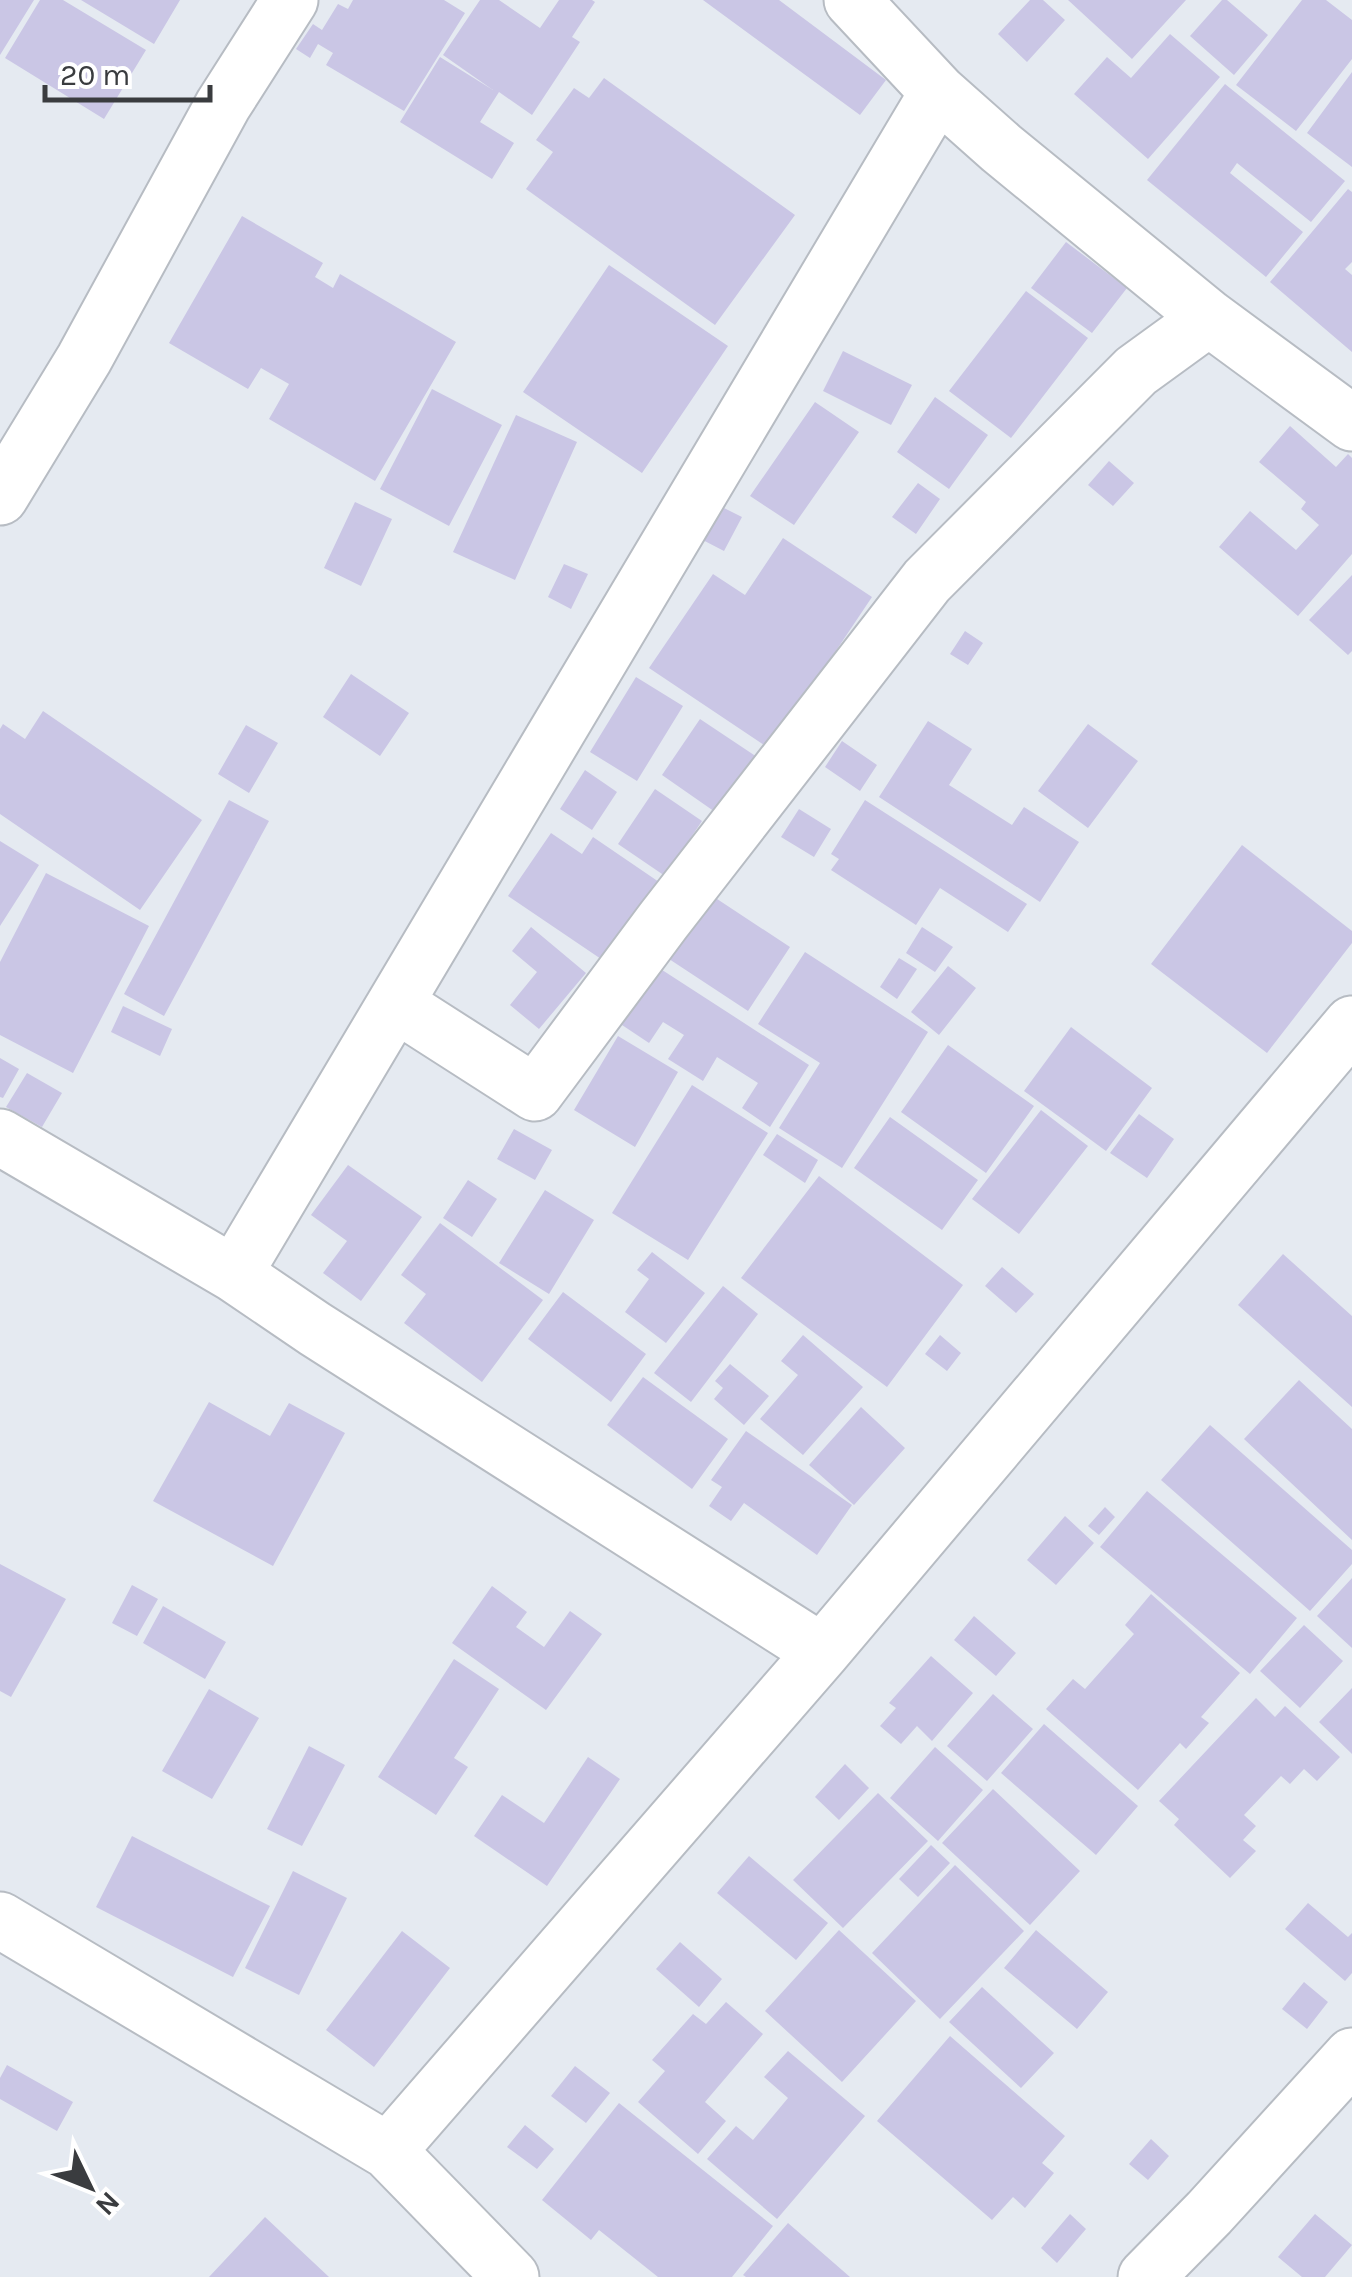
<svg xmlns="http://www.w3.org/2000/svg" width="1352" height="2277" viewBox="0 0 1352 2277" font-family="Karla,sans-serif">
<rect width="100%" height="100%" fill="#e5eaf1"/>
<path fill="#cac6e5" d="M 0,0 L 34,0 L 0,55 Z
M 40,0 L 63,0 L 146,50 L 104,119 L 5,58 Z
M 81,0 L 180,0 L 154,44 Z
M 353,0 L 444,0 L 465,13 L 404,111 L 326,65 L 333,53 L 318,44 L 310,58 L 296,49 L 313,24 L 322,30 L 338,4 L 348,9 Z
M 480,0 L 499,0 L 540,28 L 559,0 L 592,0 L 595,2 L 572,37 L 580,42 L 532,115 L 499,92 L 480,122 L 514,143 L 492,179 L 400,122 L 440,57 L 493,90 L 443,55 Z
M 703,0 L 779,0 L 886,80 L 860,115 Z
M 1030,0 L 1043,0 L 1065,20 L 1027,62 L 998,34 Z
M 1068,0 L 1186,0 L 1132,59 Z
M 1222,0 L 1227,0 L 1268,35 L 1234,75 L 1190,36 Z
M 1302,0 L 1326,0 L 1352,20 L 1352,59 L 1296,131 L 1236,85 Z
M 1170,34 L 1220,77 L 1148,159 L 1074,94 L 1107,57 L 1131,78 Z
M 1352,72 L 1352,167 L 1307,133 Z
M 604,78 L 795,215 L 715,325 L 526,189 L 553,152 L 536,140 L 574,88 L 589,98 Z
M 1225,84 L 1345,181 L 1311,222 L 1237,163 L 1230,173 L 1303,232 L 1266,277 L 1147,180 Z
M 1348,189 L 1352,192 L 1352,262 L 1345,269 L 1352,275 L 1352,352 L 1270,282 Z
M 242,216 L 323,263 L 315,277 L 333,288 L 340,274 L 456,342 L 375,481 L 269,419 L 289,384 L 261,368 L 248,389 L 169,343 Z
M 1066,242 L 1127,288 L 1092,333 L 1031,288 Z
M 609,265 L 728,346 L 642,473 L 523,392 Z
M 1026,291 L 1088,338 L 1011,438 L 949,391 Z
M 843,351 L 912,385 L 891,425 L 823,391 Z
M 432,389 L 502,425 L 449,526 L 380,489 Z
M 935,397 L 988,435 L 949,489 L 897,452 Z
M 815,402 L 859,432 L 794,525 L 750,496 Z
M 516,415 L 577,442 L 515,580 L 453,552 Z
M 1290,426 L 1336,467 L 1348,454 L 1352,458 L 1352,554 L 1298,616 L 1219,547 L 1250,511 L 1296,550 L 1319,525 L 1301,509 L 1306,502 L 1259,462 Z
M 1109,461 L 1134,483 L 1113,506 L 1088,485 Z
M 918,483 L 940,499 L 916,534 L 892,517 Z
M 355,502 L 392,519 L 361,586 L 324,568 Z
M 714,503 L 742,517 L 724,551 L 697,537 Z
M 783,538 L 872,597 L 770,749 L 649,668 L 713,574 L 745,595 Z
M 564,564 L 588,574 L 571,609 L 548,597 Z
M 1352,575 L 1352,651 L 1348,655 L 1309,620 Z
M 965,631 L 983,643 L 968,665 L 950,654 Z
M 351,674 L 409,713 L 380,756 L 323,717 Z
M 636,677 L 683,706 L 637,781 L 590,752 Z
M 43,711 L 202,820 L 140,910 L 0,814 L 0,729 L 3,724 L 25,739 Z
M 700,719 L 757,757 L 718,814 L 662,775 Z
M 928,721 L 972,749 L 949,785 L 1012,825 L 1024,807 L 1079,842 L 1040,902 L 879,797 Z
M 1088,724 L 1138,761 L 1088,828 L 1038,791 Z
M 246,725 L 278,743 L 249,793 L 218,774 Z
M 842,741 L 877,765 L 860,791 L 825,767 Z
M 585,770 L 617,792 L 592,830 L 560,809 Z
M 655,789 L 702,821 L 665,876 L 618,844 Z
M 229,800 L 269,821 L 164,1016 L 124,994 Z
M 865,800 L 1027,904 L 1008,932 L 940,888 L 916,925 L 831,870 L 839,859 L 831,854 Z
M 799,809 L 831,829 L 814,857 L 781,837 Z
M 551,833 L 582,854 L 593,837 L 659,882 L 604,961 L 508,896 Z
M 0,841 L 39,865 L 0,926 Z
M 1242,845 L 1352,931 L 1352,943 L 1267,1053 L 1151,964 Z
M 46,873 L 149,926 L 73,1073 L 0,1035 L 0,962 Z
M 708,893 L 790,947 L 748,1011 L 666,957 Z
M 531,927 L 586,973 L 539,1029 L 510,1005 L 537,972 L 512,951 Z
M 922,927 L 953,947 L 935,972 L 906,953 Z
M 805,952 L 928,1032 L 842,1168 L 779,1128 L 820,1063 L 758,1024 Z
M 899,958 L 917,969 L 897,999 L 880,987 Z
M 656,966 L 809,1065 L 770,1127 L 742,1108 L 758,1083 L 717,1057 L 703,1081 L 668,1059 L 684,1035 L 663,1022 L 649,1043 L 619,1023 Z
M 948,966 L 976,988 L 939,1035 L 911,1012 Z
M 123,1006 L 172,1029 L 160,1056 L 111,1032 Z
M 1071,1027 L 1152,1088 L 1106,1151 L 1024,1091 Z
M 618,1036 L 678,1072 L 635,1147 L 574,1110 Z
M 948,1045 L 1034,1106 L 986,1173 L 901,1112 Z
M 0,1058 L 19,1069 L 3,1098 L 0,1097 Z
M 27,1073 L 62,1093 L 42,1127 L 6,1107 Z
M 692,1085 L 768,1133 L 688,1260 L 612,1213 Z
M 1041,1110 L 1088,1146 L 1019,1234 L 972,1199 Z
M 1139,1114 L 1174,1139 L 1147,1178 L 1110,1153 Z
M 890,1117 L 978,1180 L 942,1230 L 854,1168 Z
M 514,1129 L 552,1150 L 535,1180 L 497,1159 Z
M 777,1134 L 818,1160 L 805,1183 L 763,1155 Z
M 348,1165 L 422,1217 L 361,1301 L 323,1273 L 347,1241 L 311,1215 Z
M 819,1176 L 963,1285 L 887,1387 L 741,1278 Z
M 468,1180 L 497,1199 L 472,1237 L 443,1218 Z
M 545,1190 L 594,1220 L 549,1294 L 499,1263 Z
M 440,1223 L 543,1300 L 482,1382 L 404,1323 L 426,1294 L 401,1275 Z
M 652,1252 L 705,1293 L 666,1343 L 625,1312 L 649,1279 L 637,1270 Z
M 1283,1254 L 1352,1316 L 1352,1407 L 1238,1305 Z
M 1002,1267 L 1034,1294 L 1016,1313 L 985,1286 Z
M 723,1286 L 758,1314 L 691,1402 L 654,1373 Z
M 563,1292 L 646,1354 L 611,1402 L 528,1339 Z
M 803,1335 L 863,1387 L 803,1455 L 760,1419 L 798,1375 L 781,1361 Z
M 940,1335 L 961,1353 L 947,1371 L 925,1354 Z
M 730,1364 L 769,1396 L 744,1425 L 714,1399 L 723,1388 L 715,1381 Z
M 643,1377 L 728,1439 L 692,1489 L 607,1425 Z
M 1299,1380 L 1352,1429 L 1352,1540 L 1244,1439 Z
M 209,1402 L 270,1436 L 289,1403 L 345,1433 L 273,1566 L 153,1501 Z
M 861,1407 L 905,1448 L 854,1505 L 809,1465 Z
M 1210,1425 L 1352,1550 L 1352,1564 L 1310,1611 L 1161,1480 Z
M 746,1431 L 852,1505 L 817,1555 L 744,1503 L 731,1521 L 709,1506 L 722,1487 L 711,1480 Z
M 1147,1491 L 1297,1618 L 1250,1674 L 1100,1547 Z
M 1105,1507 L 1115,1517 L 1099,1535 L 1088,1526 Z
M 1065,1516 L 1094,1543 L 1056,1585 L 1027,1560 Z
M 0,1564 L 66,1599 L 11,1697 L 0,1691 Z
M 1352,1578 L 1352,1648 L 1317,1616 Z
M 132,1585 L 158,1599 L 137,1636 L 112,1623 Z
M 492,1586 L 527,1612 L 516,1627 L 544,1647 L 570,1611 L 602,1634 L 546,1710 L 452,1643 Z
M 1151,1594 L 1240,1673 L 1201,1717 L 1209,1723 L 1186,1749 L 1180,1743 L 1138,1790 L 1046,1709 L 1073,1679 L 1085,1689 L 1134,1634 L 1125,1625 Z
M 163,1606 L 226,1642 L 205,1679 L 143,1643 Z
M 974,1616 L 1016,1653 L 996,1676 L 954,1640 Z
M 1304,1625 L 1343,1661 L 1300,1708 L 1260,1671 Z
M 931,1656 L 973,1693 L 932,1741 L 917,1726 L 901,1744 L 880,1726 L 896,1708 L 889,1703 Z
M 454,1659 L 499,1689 L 454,1758 L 468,1767 L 436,1815 L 378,1777 Z
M 1352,1688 L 1352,1754 L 1319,1722 Z
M 209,1689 L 259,1718 L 212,1799 L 162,1771 Z
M 993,1694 L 1033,1729 L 987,1781 L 947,1746 Z
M 1256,1698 L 1275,1717 L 1285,1706 L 1340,1757 L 1317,1781 L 1304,1769 L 1290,1784 L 1281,1776 L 1244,1815 L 1256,1826 L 1243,1840 L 1256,1851 L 1230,1878 L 1174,1825 L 1179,1819 L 1159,1801 Z
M 1044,1724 L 1138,1806 L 1096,1855 L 1001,1773 Z
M 309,1746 L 345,1765 L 302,1846 L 267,1829 Z
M 935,1747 L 983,1790 L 938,1841 L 890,1798 Z
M 588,1757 L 620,1779 L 547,1886 L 474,1836 L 502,1795 L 544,1823 Z
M 845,1764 L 869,1788 L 839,1820 L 815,1797 Z
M 993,1789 L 1080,1871 L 1030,1925 L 942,1843 Z
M 878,1793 L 928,1841 L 843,1928 L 793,1880 Z
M 132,1836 L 270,1906 L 233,1977 L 96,1907 Z
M 931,1845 L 950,1863 L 918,1897 L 899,1879 Z
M 749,1856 L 828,1923 L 796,1960 L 717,1893 Z
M 955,1865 L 1024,1931 L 940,2019 L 872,1953 Z
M 293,1871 L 347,1898 L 299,1995 L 245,1968 Z
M 1308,1903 L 1348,1937 L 1352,1933 L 1352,1973 L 1345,1981 L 1285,1929 Z
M 839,1930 L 916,2001 L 842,2082 L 765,2011 Z
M 1036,1930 L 1108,1992 L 1077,2029 L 1004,1968 Z
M 402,1931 L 450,1968 L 374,2067 L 326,2030 Z
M 680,1942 L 722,1979 L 699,2007 L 656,1969 Z
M 1304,1982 L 1328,2002 L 1307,2029 L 1282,2009 Z
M 982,1987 L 1054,2053 L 1021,2088 L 949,2022 Z
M 726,2002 L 763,2034 L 705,2102 L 726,2121 L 698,2154 L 638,2102 L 665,2071 L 652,2060 L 693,2014 L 706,2024 Z
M 950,2036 L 1065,2136 L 1042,2163 L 1054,2173 L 1025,2208 L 1013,2197 L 992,2220 L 877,2121 Z
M 788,2051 L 865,2116 L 777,2219 L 707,2159 L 736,2126 L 753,2140 L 788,2098 L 764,2077 Z
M 7,2065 L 73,2102 L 57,2131 L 0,2099 L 0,2078 Z
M 575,2066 L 610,2093 L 586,2123 L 551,2096 Z
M 619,2103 L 773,2226 L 732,2277 L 658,2277 L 599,2230 L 591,2240 L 542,2200 Z
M 525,2125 L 554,2149 L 537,2169 L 507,2147 Z
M 1151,2139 L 1169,2156 L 1148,2180 L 1129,2164 Z
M 1070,2214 L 1086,2229 L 1057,2263 L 1041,2248 Z
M 1315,2214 L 1352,2245 L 1325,2277 L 1302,2277 L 1278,2257 Z
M 265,2217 L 329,2277 L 209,2277 Z
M 788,2223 L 850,2277 L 746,2277 L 743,2275 Z"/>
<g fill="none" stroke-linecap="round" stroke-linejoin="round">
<defs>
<path id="minor" d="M 852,0 L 938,92 L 1001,148 L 1209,318 L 1352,423
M 0,497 L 84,359 L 223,105 L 290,0
M 396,1004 L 535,1093 L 663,921 L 927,581 L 1136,371 L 1209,318
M 0,1137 L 234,1274 L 315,1329 L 822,1652
M 234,1274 L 938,92
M 0,1920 L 388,2151 L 511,2277
M 388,2151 L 822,1652 L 1352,1024
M 1146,2277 L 1209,2213 L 1352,2056"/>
</defs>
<use href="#minor" stroke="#b7bcc3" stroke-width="59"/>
<use href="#minor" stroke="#fff" stroke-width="55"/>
</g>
<g transform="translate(90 2187) rotate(133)" stroke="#ffffff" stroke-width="8" paint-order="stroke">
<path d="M0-8L18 38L0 25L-18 38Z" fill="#3a3c3f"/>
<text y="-15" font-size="28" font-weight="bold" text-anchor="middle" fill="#3a3c3f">N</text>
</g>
<path d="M45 85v15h165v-15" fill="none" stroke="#3a3c3f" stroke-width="5"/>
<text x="60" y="85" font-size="30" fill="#3a3c3f" stroke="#ffffff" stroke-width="8" paint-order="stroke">20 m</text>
</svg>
